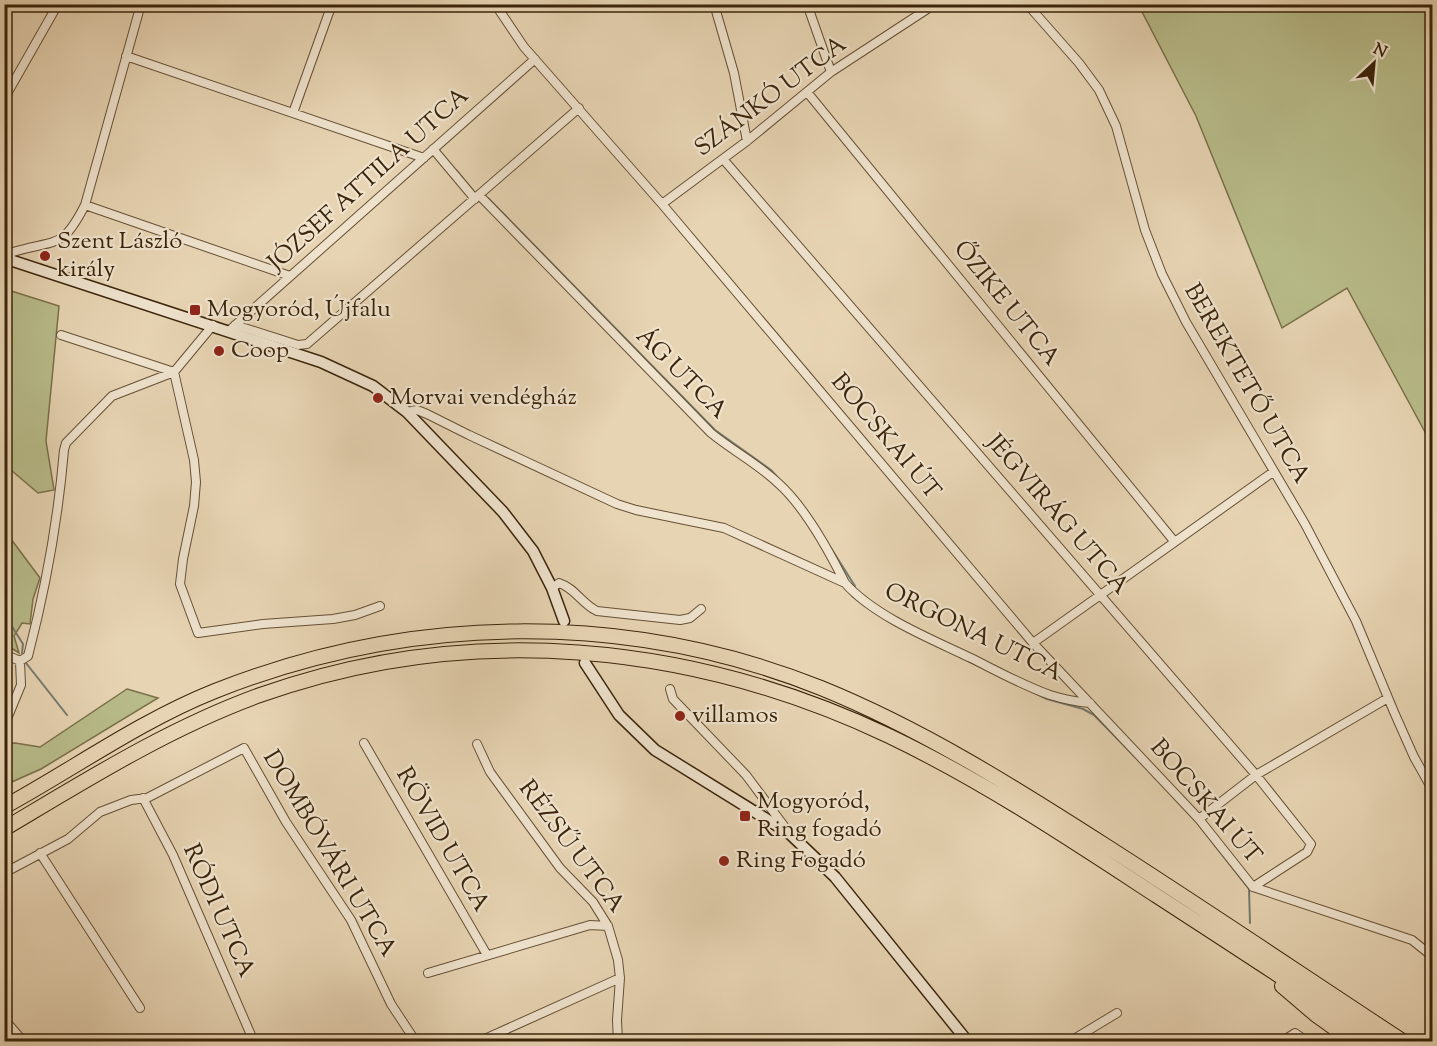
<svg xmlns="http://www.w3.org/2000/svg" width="1437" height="1046" viewBox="0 0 1437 1046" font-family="'Sorts Mill Goudy',serif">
<rect width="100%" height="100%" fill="#e7d4b3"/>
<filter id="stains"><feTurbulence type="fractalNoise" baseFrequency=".00333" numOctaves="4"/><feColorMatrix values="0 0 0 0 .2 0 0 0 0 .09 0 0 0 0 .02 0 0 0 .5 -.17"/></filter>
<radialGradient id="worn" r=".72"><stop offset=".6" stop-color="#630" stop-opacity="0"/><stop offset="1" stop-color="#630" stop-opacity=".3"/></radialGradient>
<path fill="#b8bc8a" stroke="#7a704a" stroke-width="1.5" d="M 1134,5 L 1432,5 L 1432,445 L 1347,288 L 1282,328 L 1196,116 L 1141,10 Z
M 5,289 L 59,306 L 46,441 L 54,490 L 38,493 L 5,465 Z
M 8,535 L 40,578 L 33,599 L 30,624 L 22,623 L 14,636 L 19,653 L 5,644 L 4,536 Z
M 127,689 L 158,698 L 41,769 L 5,785 L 5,744 L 15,743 L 40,747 Z"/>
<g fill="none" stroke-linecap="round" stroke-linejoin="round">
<path stroke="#747c72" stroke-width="2" d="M 456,170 L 475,193
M 488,198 L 715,430 L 771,470 L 779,479
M 829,545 L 855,586
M 852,596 L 865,606
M 4,614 L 23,644 L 22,653
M 949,652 L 1047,699 L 1083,709 L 1094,715 L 1145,767
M 26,663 L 67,715
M 1194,819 L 1249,889 L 1250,923"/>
<defs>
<path id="street" d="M 495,4 L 524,47 L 662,204 L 1033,643 L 1199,819 L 1253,887
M 714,4 L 734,73 L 747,141
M 807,4 L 831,72
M 1027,4 L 1079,63 L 1099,90 L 1116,126 L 1145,230 L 1162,274 L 1186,322 L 1305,524 L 1356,621 L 1394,712 L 1414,757 L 1432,789
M 126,56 L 424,158
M 807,92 L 1174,541
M 4,99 L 58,4
M 293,113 L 332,4
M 433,149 L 475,199
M 723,159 L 1256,775 L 1311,844 L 1307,852 L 1253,887
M 480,196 L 711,433 C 733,451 758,464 778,483 C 804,506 830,553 845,583 C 874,616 931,639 971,658 C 997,671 1022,685 1050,695 C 1063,699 1076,702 1090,703
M 662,204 L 747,141 L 831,72 L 935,4
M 85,205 L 290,276
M 7,258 L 13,252 C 57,239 62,250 85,205 L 141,4
M 235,325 L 298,345 L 307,344 L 579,108
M 232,328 L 535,59
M 61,335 L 174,372 L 194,460 L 196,482 L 194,506 L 183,559 L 180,584 L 198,633 L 263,624 L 333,619 L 355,615 L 380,606
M 407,412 L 417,410 L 427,414 L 469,435 L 617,504 L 636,510 L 724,528 L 845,583
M 552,588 L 559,583 C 575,588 582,604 597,611 L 680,620 L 690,618 L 701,609
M 1033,643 L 1273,472
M 4,654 L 20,661 L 28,656 C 46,587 58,521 64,450 L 66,443 L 112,396 L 174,372 L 213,325
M 670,689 L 673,699 L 746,775 L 787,830
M 4,726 L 21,685 L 20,661
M 364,743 L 487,955
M 477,744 L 490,772 L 560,868 L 593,902 L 608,926 L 618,960 L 620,978 L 617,1020 L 618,1042
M 143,798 L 173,855 L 254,1042
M 1199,819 L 1256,775 L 1388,698
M 40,853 L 140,1008
M 4,873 L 68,839 L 100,812 L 131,800 L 147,798 L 244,748 L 286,822 L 351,920 L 391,1004 L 416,1042
M 1253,887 L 1412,940 L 1432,956
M 428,973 L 590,925 L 608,926
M 4,1019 L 24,1042
M 478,1042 L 620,978
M 1069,1042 L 1117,1013
M 1281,1042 L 1295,1033 L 1308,1042"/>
<path id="secondary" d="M 4,258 L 321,362 L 373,386 L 407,412 L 503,512 L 533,551 L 552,588 L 564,621
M 585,663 L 619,715 L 655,750 L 789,833 L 835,877 L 968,1042"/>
<path id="highway" d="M 4,807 C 75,768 140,721 215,691 C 409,614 626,610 821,688 C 922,729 1014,787 1106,846 C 1206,910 1305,977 1404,1042
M 4,829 C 88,779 169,728 260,695 C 468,621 691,642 889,736 C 983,781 1070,839 1157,896 C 1231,944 1305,992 1379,1042
M 1282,986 L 1316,1015 L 1354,1042"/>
</defs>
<use href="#street" stroke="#665034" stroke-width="10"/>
<use href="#secondary" stroke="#3b240a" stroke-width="13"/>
<use href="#highway" stroke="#3b240a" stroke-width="16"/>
<use href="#street" stroke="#efe3ce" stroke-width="8"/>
<use href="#secondary" stroke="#efe3ce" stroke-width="10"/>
<use href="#highway" stroke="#e7d4b3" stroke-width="14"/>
</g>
<g fill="#8f2418" stroke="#efe3ce" stroke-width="2">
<circle cx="45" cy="256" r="6"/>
<rect x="189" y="304" width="12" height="12" rx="3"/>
<circle cx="219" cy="351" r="6"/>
<circle cx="378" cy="398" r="6"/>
<circle cx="680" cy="716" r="6"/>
<rect x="739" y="810" width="12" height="12" rx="3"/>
<circle cx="724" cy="861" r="6"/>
</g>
<g text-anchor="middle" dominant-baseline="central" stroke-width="4.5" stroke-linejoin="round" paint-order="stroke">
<g font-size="24" fill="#3b240a" stroke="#efe3ce">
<text transform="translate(771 97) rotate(-37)">SZÁNKÓ UTCA</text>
<text transform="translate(369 180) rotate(-42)">JÓZSEF ATTILA UTCA</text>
<text transform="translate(1006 304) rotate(51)">ŐZIKE UTCA</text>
<text transform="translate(681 374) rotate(45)">ÁG UTCA</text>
<text transform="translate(1246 384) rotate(60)">BEREKTETŐ UTCA</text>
<text transform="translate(885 437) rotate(50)">BOCSKAI ÚT</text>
<text transform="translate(1057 515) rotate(49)">JÉGVIRÁG UTCA</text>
<text transform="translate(973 633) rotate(26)">ORGONA UTCA</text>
<text transform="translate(1205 802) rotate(49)">BOCSKAI ÚT</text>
<text transform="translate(442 840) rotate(60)">RÖVID UTCA</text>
<text transform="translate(571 847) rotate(53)">RÉZSŰ UTCA</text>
<text transform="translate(329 854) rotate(59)">DOMBÓVÁRI UTCA</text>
<text transform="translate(218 911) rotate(66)">RÓDI UTCA</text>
</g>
<g font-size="24" fill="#3b240a" stroke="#efe3ce" text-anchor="start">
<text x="57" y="242">Szent László<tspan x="57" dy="28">király</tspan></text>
<text x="207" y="310">Mogyoród, Újfalu</text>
<text x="231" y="351">Coop</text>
<text x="390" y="398">Morvai vendégház</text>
<text x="692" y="716">villamos</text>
<text x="757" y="802">Mogyoród,<tspan x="757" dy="28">Ring fogadó</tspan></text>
<text x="736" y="861">Ring Fogadó</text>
</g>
</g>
<rect width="1437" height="1046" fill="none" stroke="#e7d4b3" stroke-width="24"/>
<rect x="6" y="6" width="1425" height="1034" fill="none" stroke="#3b240a" stroke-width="3"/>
<rect x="12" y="12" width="1413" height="1022" fill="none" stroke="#3b240a" stroke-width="1.5"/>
<g transform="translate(1374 63) rotate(26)" stroke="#efe3ce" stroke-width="4.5" paint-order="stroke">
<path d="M0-4.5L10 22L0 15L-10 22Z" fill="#3b240a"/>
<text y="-9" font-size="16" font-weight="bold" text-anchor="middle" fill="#3b240a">N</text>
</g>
<rect width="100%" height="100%" filter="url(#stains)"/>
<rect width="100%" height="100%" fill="url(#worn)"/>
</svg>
